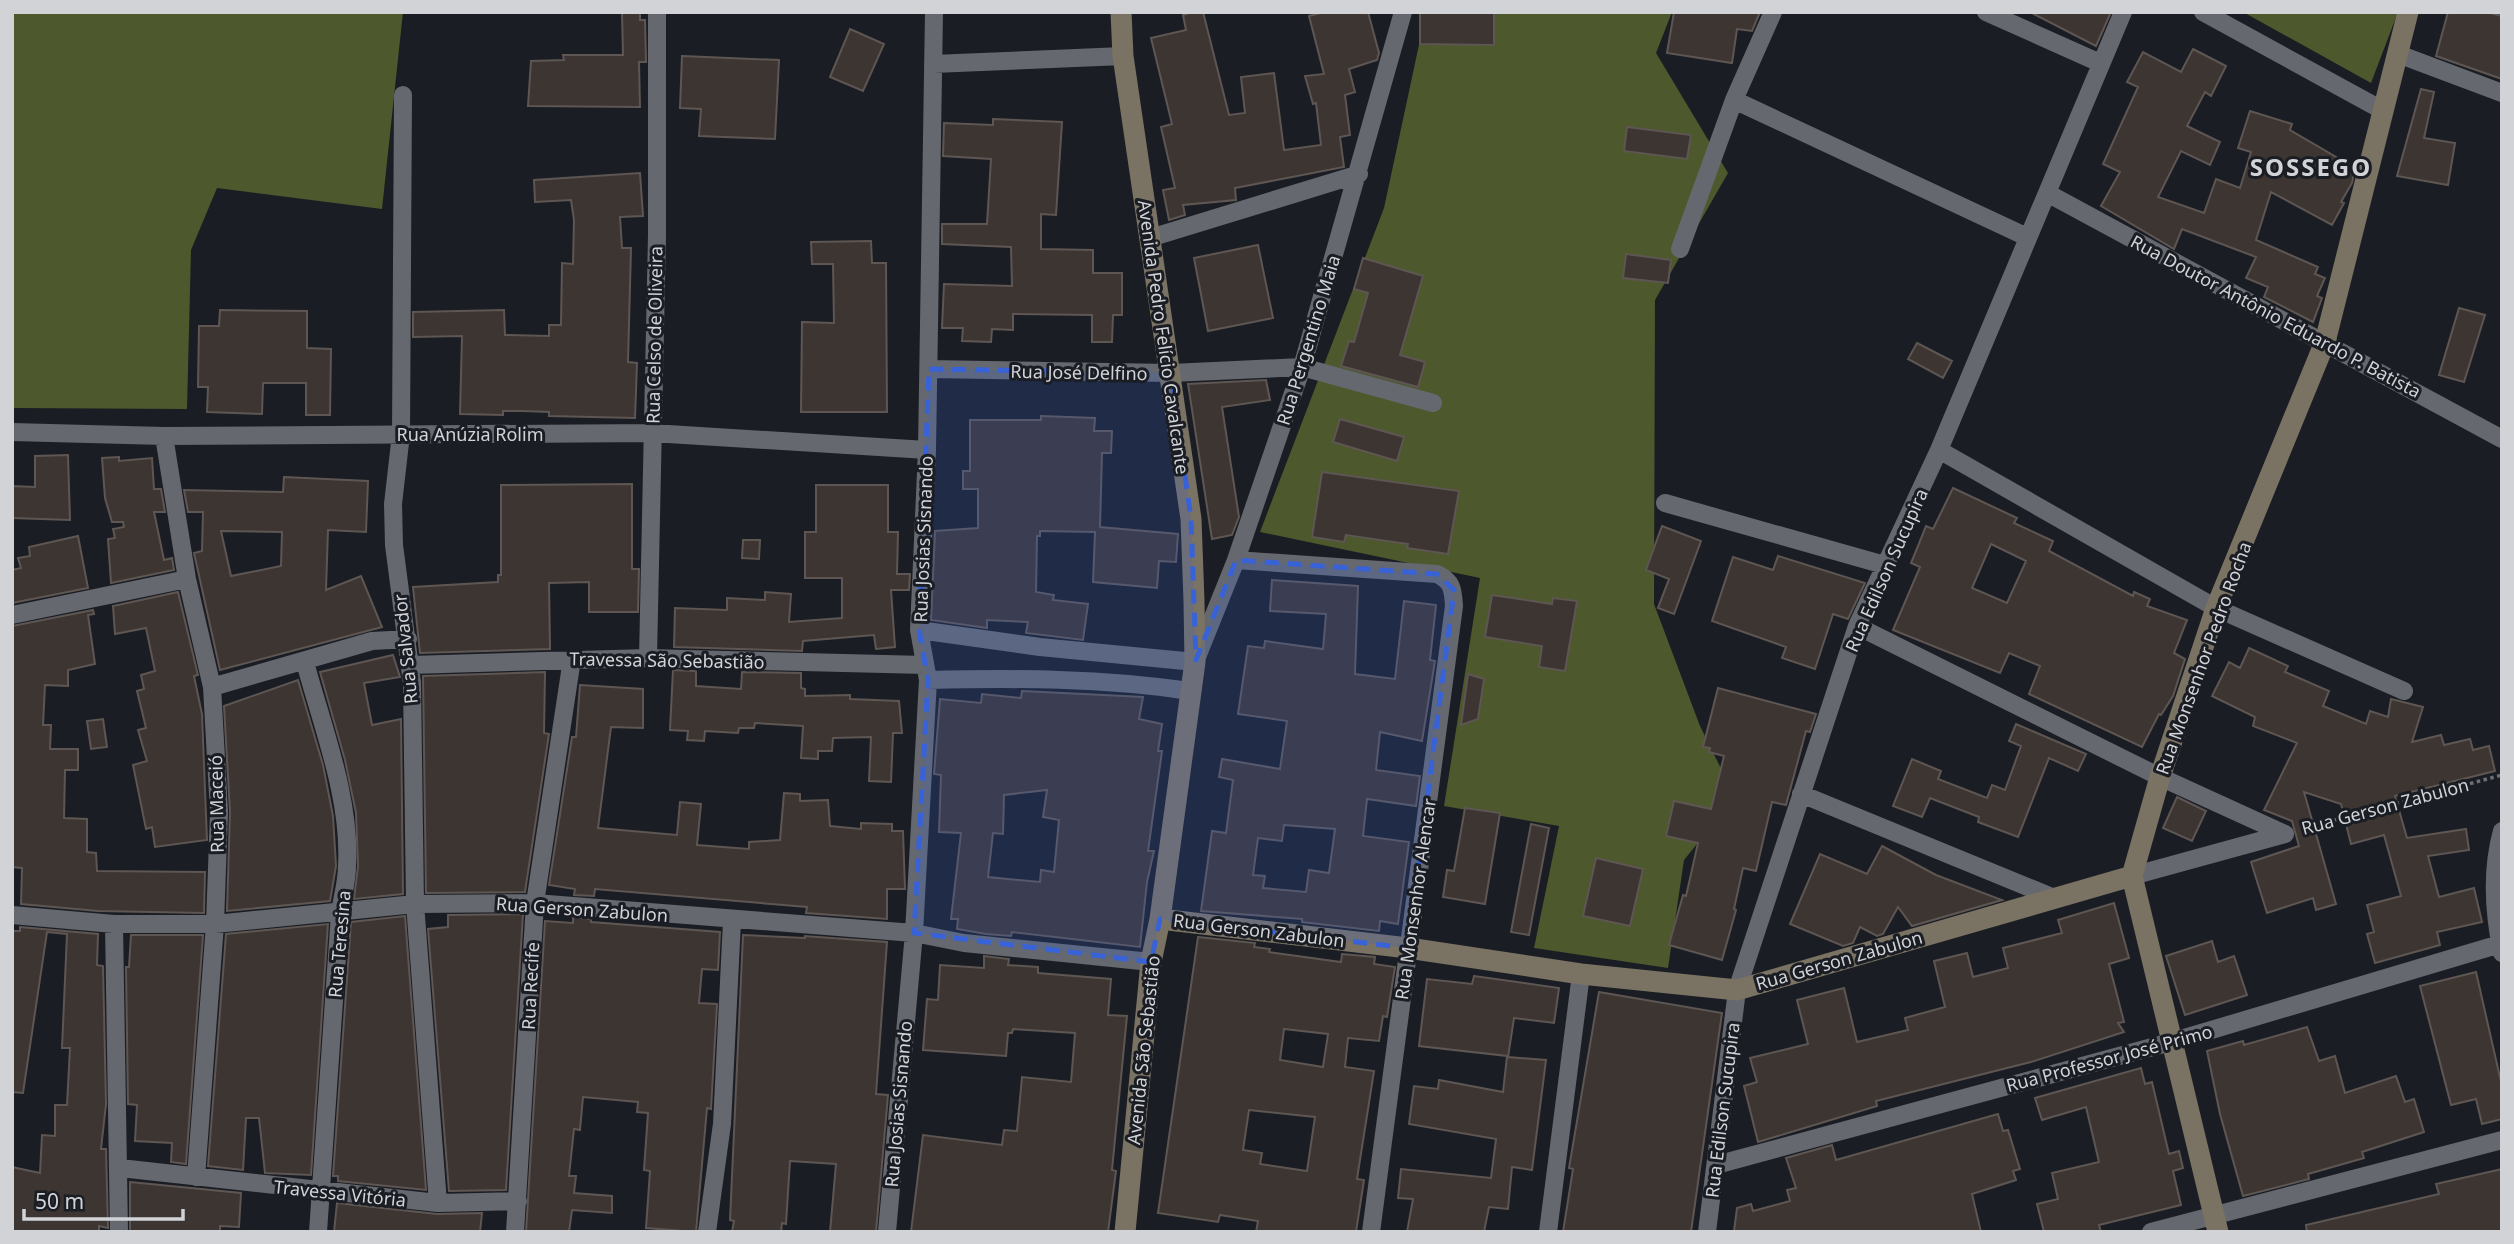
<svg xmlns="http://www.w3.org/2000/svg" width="2514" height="1244" viewBox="0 0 2514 1244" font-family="'Noto Sans',sans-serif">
<rect width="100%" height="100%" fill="#1a1d23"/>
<path fill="#4d582d" d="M 12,12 L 403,12 L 382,209 L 217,188 L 191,250 L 187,409 L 12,408 Z
M 1426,12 L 1672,12 L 1656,53 L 1728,173 L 1655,300 L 1654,604 L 1700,726 L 1735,797 L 1684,860 L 1668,968 L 1534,948 L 1559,826 L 1444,806 L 1480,578 L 1260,532 L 1384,208 Z
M 2243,12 L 2398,12 L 2371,83 Z"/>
<path fill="#3c3531" stroke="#5e5653" stroke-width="2" fill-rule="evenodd" d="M 622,12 L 640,12 L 640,20 L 645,20 L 646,62 L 639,62 L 640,107 L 528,106 L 531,61 L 564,60 L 563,55 L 623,55 Z
M 1192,12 L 1203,12 L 1229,115 L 1245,113 L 1241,77 L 1274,73 L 1284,150 L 1321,145 L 1316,103 L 1313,104 L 1305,76 L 1324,74 L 1309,16 L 1324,12 L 1368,12 L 1379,53 L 1377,60 L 1349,69 L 1355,92 L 1345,95 L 1350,135 L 1340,137 L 1344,167 L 1235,188 L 1236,200 L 1183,205 L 1185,215 L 1169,220 L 1163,190 L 1175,188 L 1161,127 L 1172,124 L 1151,38 L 1186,30 L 1183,15 Z
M 1420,12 L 1494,12 L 1494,45 L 1420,44 Z
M 1674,12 L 1760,12 L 1752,31 L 1737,29 L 1732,63 L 1667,53 Z
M 2030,12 L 2111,12 L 2096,46 Z
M 2448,12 L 2487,12 L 2502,16 L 2502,79 L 2436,56 Z
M 850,29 L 884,44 L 863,91 L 830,77 Z
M 2193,49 L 2226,66 L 2211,96 L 2205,92 L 2187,126 L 2220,142 L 2210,165 L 2181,151 L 2158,197 L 2204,213 L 2216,179 L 2240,188 L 2251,152 L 2238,148 L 2250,111 L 2292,124 L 2290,130 L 2355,168 L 2352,183 L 2341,202 L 2344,203 L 2332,225 L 2271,192 L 2256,240 L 2318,267 L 2315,274 L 2325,278 L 2317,296 L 2322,298 L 2313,322 L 2264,297 L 2268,287 L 2246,278 L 2256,257 L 2182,229 L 2174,249 L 2101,206 L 2120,172 L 2103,164 L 2138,87 L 2127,82 L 2143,52 L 2181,72 Z
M 682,56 L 779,60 L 775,139 L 699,136 L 701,109 L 680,108 Z
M 2421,89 L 2434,92 L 2424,138 L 2455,143 L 2448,185 L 2397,176 Z
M 993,119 L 1062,122 L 1056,215 L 1041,214 L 1041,249 L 1093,250 L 1093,273 L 1122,273 L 1122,315 L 1113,315 L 1112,342 L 1092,342 L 1092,315 L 1013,314 L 1013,330 L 992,329 L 991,342 L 962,341 L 963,328 L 942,328 L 944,284 L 1012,286 L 1011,247 L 942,244 L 942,224 L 987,224 L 991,159 L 943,156 L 944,123 L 993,125 Z
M 1627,127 L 1691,135 L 1687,159 L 1624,151 Z
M 640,173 L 643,216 L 620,217 L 622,248 L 631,248 L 628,362 L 637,363 L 635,418 L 549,416 L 549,412 L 523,411 L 503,411 L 503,415 L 460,414 L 462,336 L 413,337 L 413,312 L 504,310 L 505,335 L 549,336 L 549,325 L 561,325 L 562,263 L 573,264 L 574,220 L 571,200 L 535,202 L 534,180 Z
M 871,241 L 872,263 L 886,263 L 887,412 L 801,412 L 802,322 L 834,323 L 833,264 L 812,264 L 811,242 Z
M 1258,245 L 1273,318 L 1208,331 L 1194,258 Z
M 1626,254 L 1671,260 L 1668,283 L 1623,278 Z
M 1363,258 L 1423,276 L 1400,355 L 1425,362 L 1418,387 L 1341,366 L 1349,341 L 1354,342 L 1368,293 L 1354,289 Z
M 2459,308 L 2485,315 L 2464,382 L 2439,375 Z
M 220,310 L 307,311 L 307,348 L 331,349 L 330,415 L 306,415 L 306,383 L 263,383 L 262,414 L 207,412 L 208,387 L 198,387 L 199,326 L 219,326 Z
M 1917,343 L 1952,361 L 1943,378 L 1908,359 Z
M 1266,380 L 1270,400 L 1222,407 L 1239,517 L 1232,535 L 1212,539 L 1188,384 Z
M 1041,416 L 1095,418 L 1094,431 L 1112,431 L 1111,453 L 1102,453 L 1100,527 L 1178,534 L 1176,562 L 1159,561 L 1157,588 L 1093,582 L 1095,532 L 1040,531 L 1040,536 L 1037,536 L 1036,592 L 1054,595 L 1053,600 L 1088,604 L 1083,640 L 1026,633 L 1028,622 L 987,620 L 987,628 L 931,620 L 935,531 L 978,528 L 978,489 L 963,489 L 963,471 L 970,471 L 970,420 L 1041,420 Z
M 1340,419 L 1404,437 L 1397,461 L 1333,442 Z
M 68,455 L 70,520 L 12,518 L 12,486 L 35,487 L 35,456 Z
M 119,457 L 119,461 L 152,458 L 154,489 L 161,489 L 165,512 L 154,512 L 164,560 L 172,558 L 174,570 L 111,583 L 108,539 L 115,538 L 113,529 L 124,527 L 123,522 L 112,522 L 105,498 L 102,458 Z
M 1322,472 L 1459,491 L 1448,554 L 1407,548 L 1408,544 L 1346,535 L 1344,542 L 1312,537 Z
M 284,477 L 368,481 L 366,532 L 328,530 L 326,590 L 361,576 L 382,627 L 220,670 L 194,553 L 202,551 L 203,512 L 188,512 L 184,490 L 283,492 ZM 221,531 L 282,532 L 281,566 L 231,576 Z
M 632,484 L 632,569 L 639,569 L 638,612 L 589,612 L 589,582 L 549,583 L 550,649 L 420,653 L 413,587 L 498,582 L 498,575 L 501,575 L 501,485 Z
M 816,485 L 888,485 L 888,532 L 898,532 L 897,574 L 910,574 L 909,590 L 891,590 L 895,647 L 876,649 L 874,635 L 803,641 L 802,651 L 674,647 L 675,608 L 727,610 L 727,598 L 765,600 L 765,592 L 791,594 L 789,622 L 842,618 L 842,578 L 805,578 L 805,532 L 816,532 Z
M 1953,488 L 2017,518 L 2014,523 L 2053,541 L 2049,551 L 2133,596 L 2134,592 L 2150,599 L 2147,606 L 2187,620 L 2174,653 L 2185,659 L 2173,696 L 2161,715 L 2159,714 L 2142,747 L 2029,694 L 2040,666 L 2009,653 L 2000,673 L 1893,630 L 1920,567 L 1911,563 L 1918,546 L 1926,526 L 1933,529 ZM 1991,544 L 2026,561 L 2007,603 L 1972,588 Z
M 1662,526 L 1701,541 L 1674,614 L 1658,608 L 1669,579 L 1646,570 Z
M 78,536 L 88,588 L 12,603 L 12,570 L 21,568 L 18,558 L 30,556 L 29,547 Z
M 743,540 L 760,540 L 759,559 L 742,558 Z
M 1778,556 L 1865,583 L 1848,619 L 1833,614 L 1815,669 L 1782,658 L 1786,647 L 1712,621 L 1733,557 L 1773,570 Z
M 1272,580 L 1358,586 L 1355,674 L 1395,679 L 1404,601 L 1436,605 L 1430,660 L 1435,661 L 1422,741 L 1380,732 L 1376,770 L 1420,776 L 1416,806 L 1367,799 L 1363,836 L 1409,842 L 1398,924 L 1380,921 L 1379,931 L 1302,922 L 1302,919 L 1201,911 L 1212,831 L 1226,833 L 1233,780 L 1219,777 L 1222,759 L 1280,769 L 1287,721 L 1238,714 L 1248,646 L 1264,648 L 1265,641 L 1323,649 L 1326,614 L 1270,611 ZM 1284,825 L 1335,829 L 1329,873 L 1309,870 L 1306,892 L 1263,888 L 1265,876 L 1253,875 L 1258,838 L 1282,841 Z
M 178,592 L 198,675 L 194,676 L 202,714 L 207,840 L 155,847 L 152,827 L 146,829 L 133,765 L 147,761 L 138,730 L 146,728 L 137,691 L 144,689 L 141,675 L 155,671 L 146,628 L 115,634 L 113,606 Z
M 1492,595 L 1552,604 L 1553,598 L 1577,601 L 1565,671 L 1539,667 L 1542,646 L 1485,637 Z
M 93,610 L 94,614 L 88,615 L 95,664 L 68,670 L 68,686 L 45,685 L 43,725 L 51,725 L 50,749 L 78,749 L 78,770 L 65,770 L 64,818 L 87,819 L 87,852 L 96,853 L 97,871 L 205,872 L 204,913 L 98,911 L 21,904 L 22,868 L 12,867 L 12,626 Z
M 2249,648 L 2288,666 L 2285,672 L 2329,691 L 2323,706 L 2366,724 L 2370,711 L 2388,717 L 2391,699 L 2423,707 L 2412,742 L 2441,735 L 2444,745 L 2470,739 L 2473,750 L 2489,746 L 2495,771 L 2395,796 L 2407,838 L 2466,829 L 2469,850 L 2428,856 L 2439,897 L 2474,888 L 2482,922 L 2437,932 L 2440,945 L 2375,963 L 2367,934 L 2374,932 L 2367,905 L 2401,896 L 2384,835 L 2351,844 L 2341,804 L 2304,792 L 2336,904 L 2316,910 L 2313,898 L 2267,913 L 2251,862 L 2299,846 L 2292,821 L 2264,810 L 2297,743 L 2253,726 L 2255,717 L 2212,696 L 2229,662 L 2240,668 Z
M 393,655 L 400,677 L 364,683 L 372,725 L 401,719 L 403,894 L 354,899 L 358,866 L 356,813 L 345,760 L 320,672 Z
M 673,670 L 696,671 L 696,686 L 741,689 L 742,672 L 801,673 L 801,688 L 805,689 L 805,696 L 850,695 L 850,699 L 899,701 L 902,733 L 893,733 L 891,782 L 869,781 L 871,737 L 833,738 L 832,751 L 818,751 L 818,759 L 801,758 L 803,726 L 755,723 L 754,728 L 739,728 L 738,733 L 705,731 L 704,741 L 687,740 L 688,731 L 670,730 Z
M 545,672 L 544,733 L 549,734 L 525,892 L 426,893 L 423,676 Z
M 1468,674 L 1484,679 L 1478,719 L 1461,725 Z
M 298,680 L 323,765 L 333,816 L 336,866 L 330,901 L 227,911 L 230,812 L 224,706 Z
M 580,685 L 643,689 L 643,728 L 611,727 L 598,828 L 677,835 L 680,802 L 701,804 L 697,845 L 749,849 L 749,842 L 780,840 L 784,793 L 800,794 L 800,801 L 828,800 L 830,826 L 861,829 L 861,823 L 892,824 L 892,831 L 903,831 L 905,889 L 887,889 L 887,919 L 806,913 L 807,907 L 595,889 L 594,896 L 574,895 L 575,889 L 549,885 L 572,737 L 576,737 Z
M 1718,688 L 1816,714 L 1810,732 L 1806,731 L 1786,805 L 1772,802 L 1756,871 L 1743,868 L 1734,909 L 1736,910 L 1722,960 L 1669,945 L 1683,895 L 1686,896 L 1698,843 L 1666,836 L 1674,801 L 1711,809 L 1724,756 L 1709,752 L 1710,748 L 1703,747 Z
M 1022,691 L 1143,697 L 1139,719 L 1162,724 L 1158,751 L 1162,751 L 1148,851 L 1154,851 L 1147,882 L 1140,947 L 1012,932 L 1011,936 L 986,934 L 957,929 L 958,919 L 951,919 L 961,833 L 939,832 L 941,775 L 934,774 L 940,699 L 981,703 L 982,694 L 1021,698 ZM 1047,790 L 1043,817 L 1059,820 L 1054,872 L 1041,870 L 1040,882 L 988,877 L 993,833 L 1003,834 L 1004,795 Z
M 103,719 L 107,747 L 91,749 L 87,721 Z
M 2016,724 L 2086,754 L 2078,771 L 2049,758 L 2018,837 L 1978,822 L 1979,817 L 1930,798 L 1922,817 L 1893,806 L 1912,759 L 1941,771 L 1938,779 L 1987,798 L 1992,785 L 2005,790 L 2021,746 L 2009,741 Z
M 2177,797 L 2206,811 L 2192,841 L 2163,828 Z
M 1465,808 L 1500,813 L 1485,904 L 1443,897 L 1447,870 L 1454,871 Z
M 1531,824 L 1549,828 L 1529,935 L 1511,932 Z
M 1882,846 L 1936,875 L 2002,900 L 1912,926 L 1898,907 L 1883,934 L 1877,936 L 1860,927 L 1853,943 L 1843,946 L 1790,924 L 1820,854 L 1867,874 Z
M 1596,858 L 1643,869 L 1630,926 L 1583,916 Z
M 2114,903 L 2129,958 L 2109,964 L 2124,1022 L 2118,1023 L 2124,1032 L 2031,1062 L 1876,1101 L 1877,1106 L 1758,1142 L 1744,1086 L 1757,1082 L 1750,1058 L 1808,1044 L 1797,1000 L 1844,988 L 1857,1042 L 1908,1030 L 1905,1018 L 1945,1007 L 1934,961 L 1967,953 L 1973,977 L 2008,968 L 2003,948 L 2062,933 L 2058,920 Z
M 523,914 L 506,1190 L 449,1191 L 428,929 L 448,927 L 448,915 Z
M 405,916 L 426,1190 L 338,1181 L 338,1176 L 333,1176 L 351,922 Z
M 573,917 L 591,919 L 591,922 L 720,932 L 718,970 L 702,969 L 699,1003 L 717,1004 L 711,1109 L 707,1108 L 696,1232 L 646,1228 L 650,1171 L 644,1170 L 648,1113 L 637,1112 L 638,1102 L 583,1097 L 580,1130 L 574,1129 L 569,1176 L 576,1176 L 574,1193 L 612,1196 L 612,1213 L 572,1210 L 569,1232 L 526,1232 L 545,921 L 573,923 Z
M 328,924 L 311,1175 L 265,1173 L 259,1118 L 246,1118 L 243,1170 L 208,1166 L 226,934 Z
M 20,927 L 98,934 L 97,965 L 103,966 L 106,1104 L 101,1149 L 106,1149 L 108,1228 L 99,1226 L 99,1232 L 12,1232 L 12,1167 L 40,1173 L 42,1135 L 55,1136 L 55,1105 L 67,1105 L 70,1048 L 62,1048 L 67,934 L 47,932 L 23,1093 L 12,1092 L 12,931 L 20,931 Z
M 131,935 L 203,935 L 186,1164 L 171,1162 L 172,1143 L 135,1141 L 137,1105 L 128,1104 L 126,967 L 129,967 Z
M 743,935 L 805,938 L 805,936 L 887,942 L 876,1094 L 888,1095 L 876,1232 L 830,1232 L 836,1164 L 790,1161 L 786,1224 L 782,1223 L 781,1232 L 732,1232 L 734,1221 L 730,1220 Z
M 1198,937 L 1255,943 L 1254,947 L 1270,949 L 1269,952 L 1341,962 L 1342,954 L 1375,957 L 1374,964 L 1395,967 L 1387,1017 L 1383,1016 L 1379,1041 L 1348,1038 L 1345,1067 L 1374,1071 L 1357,1179 L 1364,1180 L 1356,1232 L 1256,1232 L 1258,1221 L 1220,1215 L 1218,1222 L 1158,1213 ZM 1284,1029 L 1328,1034 L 1323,1067 L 1280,1060 ZM 1249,1110 L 1315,1117 L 1307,1171 L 1260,1164 L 1262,1153 L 1243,1150 Z
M 2212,941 L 2218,962 L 2234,956 L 2247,995 L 2185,1015 L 2166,956 Z
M 984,956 L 1009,959 L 1008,965 L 1038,967 L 1038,973 L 1111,979 L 1108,1015 L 1127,1016 L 1112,1170 L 1116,1171 L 1108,1232 L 911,1232 L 923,1135 L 1002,1145 L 1004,1130 L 1017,1131 L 1022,1077 L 1071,1082 L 1075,1033 L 1013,1029 L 1012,1033 L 1008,1033 L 1006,1056 L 923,1050 L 927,999 L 938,1000 L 940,965 L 984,968 Z
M 2476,972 L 2502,1086 L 2502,1119 L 2482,1124 L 2476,1099 L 2451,1105 L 2420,986 Z
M 1474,976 L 1559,988 L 1554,1023 L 1514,1018 L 1508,1057 L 1546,1060 L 1532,1170 L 1512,1167 L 1508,1209 L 1489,1207 L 1484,1232 L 1407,1232 L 1413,1199 L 1398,1198 L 1401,1169 L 1491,1178 L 1496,1139 L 1409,1124 L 1414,1086 L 1438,1089 L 1439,1080 L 1503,1092 L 1507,1056 L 1419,1046 L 1427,979 L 1472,984 Z
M 1599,992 L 1722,1013 L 1691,1232 L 1563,1232 L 1573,1169 L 1569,1168 Z
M 2307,1027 L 2319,1061 L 2335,1056 L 2345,1093 L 2396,1076 L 2405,1102 L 2414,1099 L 2424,1132 L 2362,1152 L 2364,1158 L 2308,1174 L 2309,1179 L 2243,1196 L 2220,1114 L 2207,1051 L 2243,1041 L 2244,1045 Z
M 2141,1068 L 2145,1084 L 2152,1082 L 2169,1154 L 2179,1151 L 2183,1168 L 2173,1171 L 2181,1205 L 2099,1225 L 2101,1232 L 2044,1232 L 2037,1204 L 2058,1199 L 2052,1173 L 2099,1162 L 2086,1107 L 2042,1120 L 2035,1098 Z
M 1998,1114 L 2003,1131 L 2008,1130 L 2020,1169 L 2013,1171 L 2016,1180 L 1972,1194 L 1981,1232 L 1734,1231 L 1737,1208 L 1751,1204 L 1753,1211 L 1790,1201 L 1787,1190 L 1796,1188 L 1786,1158 L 1832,1145 L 1836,1160 Z
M 2502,1169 L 2502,1232 L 2307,1232 L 2306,1225 L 2439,1194 L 2436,1184 Z
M 130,1182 L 241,1193 L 239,1227 L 220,1226 L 220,1232 L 130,1231 Z
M 337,1203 L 437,1214 L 482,1213 L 480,1232 L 334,1232 Z"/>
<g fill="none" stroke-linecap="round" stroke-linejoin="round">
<path stroke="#6e7075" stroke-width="3.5" stroke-dasharray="3.5 3.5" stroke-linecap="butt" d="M 2301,829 L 2502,775"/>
<path stroke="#65686f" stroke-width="18" d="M 1986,12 L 2100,63
M 2203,12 L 2382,110
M 2398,54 L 2502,93
M 933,64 L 1123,56
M 403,95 L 401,434 L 393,504 L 394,545 L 412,683 L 415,904 L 438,1203
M 1734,100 L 2027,237
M 2049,194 L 2502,439
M 1150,238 L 1359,174
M 1680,249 L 1734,100 L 1773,12
M 929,369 L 1171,373 L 1302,367 L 1433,403
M 12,432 L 164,436 L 652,433 L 927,450
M 164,436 L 187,579 L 212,687 L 219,812 L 215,924 L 196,1177
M 1939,450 L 2216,608 L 2404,691
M 1665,503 L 1888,566
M 1236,560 L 1437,574 C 1452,581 1453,589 1454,606 L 1371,1232
M 12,615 L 187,579
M 1857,626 L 2160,777 L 2285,834
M 919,630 L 1040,647 L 1195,662 L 1236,560 L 1302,367 L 1403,12
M 648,658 L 657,235 L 657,12
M 305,662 C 322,726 351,798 347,866 C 347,882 342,898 340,913 L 318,1232
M 410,665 L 648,658 L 925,665
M 928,680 C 1016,678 1102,678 1190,691
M 212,687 L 372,641 L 408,639
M 1801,794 L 2052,897
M 2502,831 C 2491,870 2494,914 2502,953
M 2132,876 L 2285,834
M 12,915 L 114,924 L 215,924 L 415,904 L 535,903 L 914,933 L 964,943 L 1151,962
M 114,924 L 119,1232
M 1716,1165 L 2171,1042 L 2500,944
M 120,1168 L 438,1203 L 518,1201
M 515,1232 L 535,903 L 572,659
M 707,1232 L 722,1124 L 732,921
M 887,1232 L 914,933 L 928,680 L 919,630 L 927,450 L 934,12
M 1548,1232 L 1581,974
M 1707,1232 L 1737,990 L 1857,626 L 1939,450 L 2123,12
M 2151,1232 L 2502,1140"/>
<path stroke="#7a7263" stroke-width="21" d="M 1121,12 L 1123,56 L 1191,519 L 1194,601 L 1195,662 L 1160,919 L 1151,962 L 1125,1232
M 1160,919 L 1408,948 L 1581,974 L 1737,990 L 2132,876
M 2218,1232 L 2132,876 L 2160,777 L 2216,608 L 2325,342 L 2408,12"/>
</g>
<path fill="#3862d8" fill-opacity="0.2" stroke="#3862d8" stroke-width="5" stroke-dasharray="14 9" stroke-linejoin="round" d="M 929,369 L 1171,373 L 1191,519 L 1196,660 L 1236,560 L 1437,574 L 1454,590 L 1408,948 L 1160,919 L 1151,962 L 914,933 L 928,680 L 919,630 Z"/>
<g text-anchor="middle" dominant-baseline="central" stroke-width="6" stroke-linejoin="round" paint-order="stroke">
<g font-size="18" fill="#d1d3d7" stroke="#1a1d23">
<text transform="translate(2276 316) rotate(28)">Rua Doutor Antônio Eduardo P. Batista</text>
<text transform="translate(654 335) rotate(-89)">Rua Celso de Oliveira</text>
<text transform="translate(1164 337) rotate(82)">Avenida Pedro Felício Cavalcante</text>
<text transform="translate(1308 340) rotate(-73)">Rua Pergentino Maia</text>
<text transform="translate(1079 372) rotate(1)">Rua José Delfino</text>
<text x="470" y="434">Rua Anúzia Rolim</text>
<text transform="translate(923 539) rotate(-88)">Rua Josias Sisnando</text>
<text transform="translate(1886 570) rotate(-66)">Rua Edilson Sucupira</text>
<text transform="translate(405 649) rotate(-96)">Rua Salvador</text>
<text transform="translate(2203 658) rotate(-70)">Rua Monsenhor Pedro Rocha</text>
<text transform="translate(667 660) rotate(1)">Travessa São Sebastião</text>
<text transform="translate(216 804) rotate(-91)">Rua Maceió</text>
<text transform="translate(2385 806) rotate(-15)">Rua Gerson Zabulon</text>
<text transform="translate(1415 899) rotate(-82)">Rua Monsenhor Alencar</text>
<text transform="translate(582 909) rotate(4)">Rua Gerson Zabulon</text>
<text transform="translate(1259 930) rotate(7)">Rua Gerson Zabulon</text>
<text transform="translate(339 944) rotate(-85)">Rua Teresina</text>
<text transform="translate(1839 960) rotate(-16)">Rua Gerson Zabulon</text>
<text transform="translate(530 986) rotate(-87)">Rua Recife</text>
<text transform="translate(1143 1050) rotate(-84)">Avenida São Sebastião</text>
<text transform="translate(2109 1058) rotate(-15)">Rua Professor José Primo</text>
<text transform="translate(898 1104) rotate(-85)">Rua Josias Sisnando</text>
<text transform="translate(1722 1110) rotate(-83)">Rua Edilson Sucupira</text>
<text transform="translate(340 1193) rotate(6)">Travessa Vitória</text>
</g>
<g font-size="24" font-weight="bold" letter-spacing="2" fill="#d1d3d7" stroke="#1a1d23">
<text x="2311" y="166">SOSSEGO</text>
</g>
</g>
<rect width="2514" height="1244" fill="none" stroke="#d1d3d7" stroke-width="28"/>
<path d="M24 1209v10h159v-10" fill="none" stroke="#d1d3d7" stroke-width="3.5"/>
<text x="35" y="1209" font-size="21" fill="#d1d3d7" stroke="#1a1d23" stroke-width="5" paint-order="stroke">50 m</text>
</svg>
